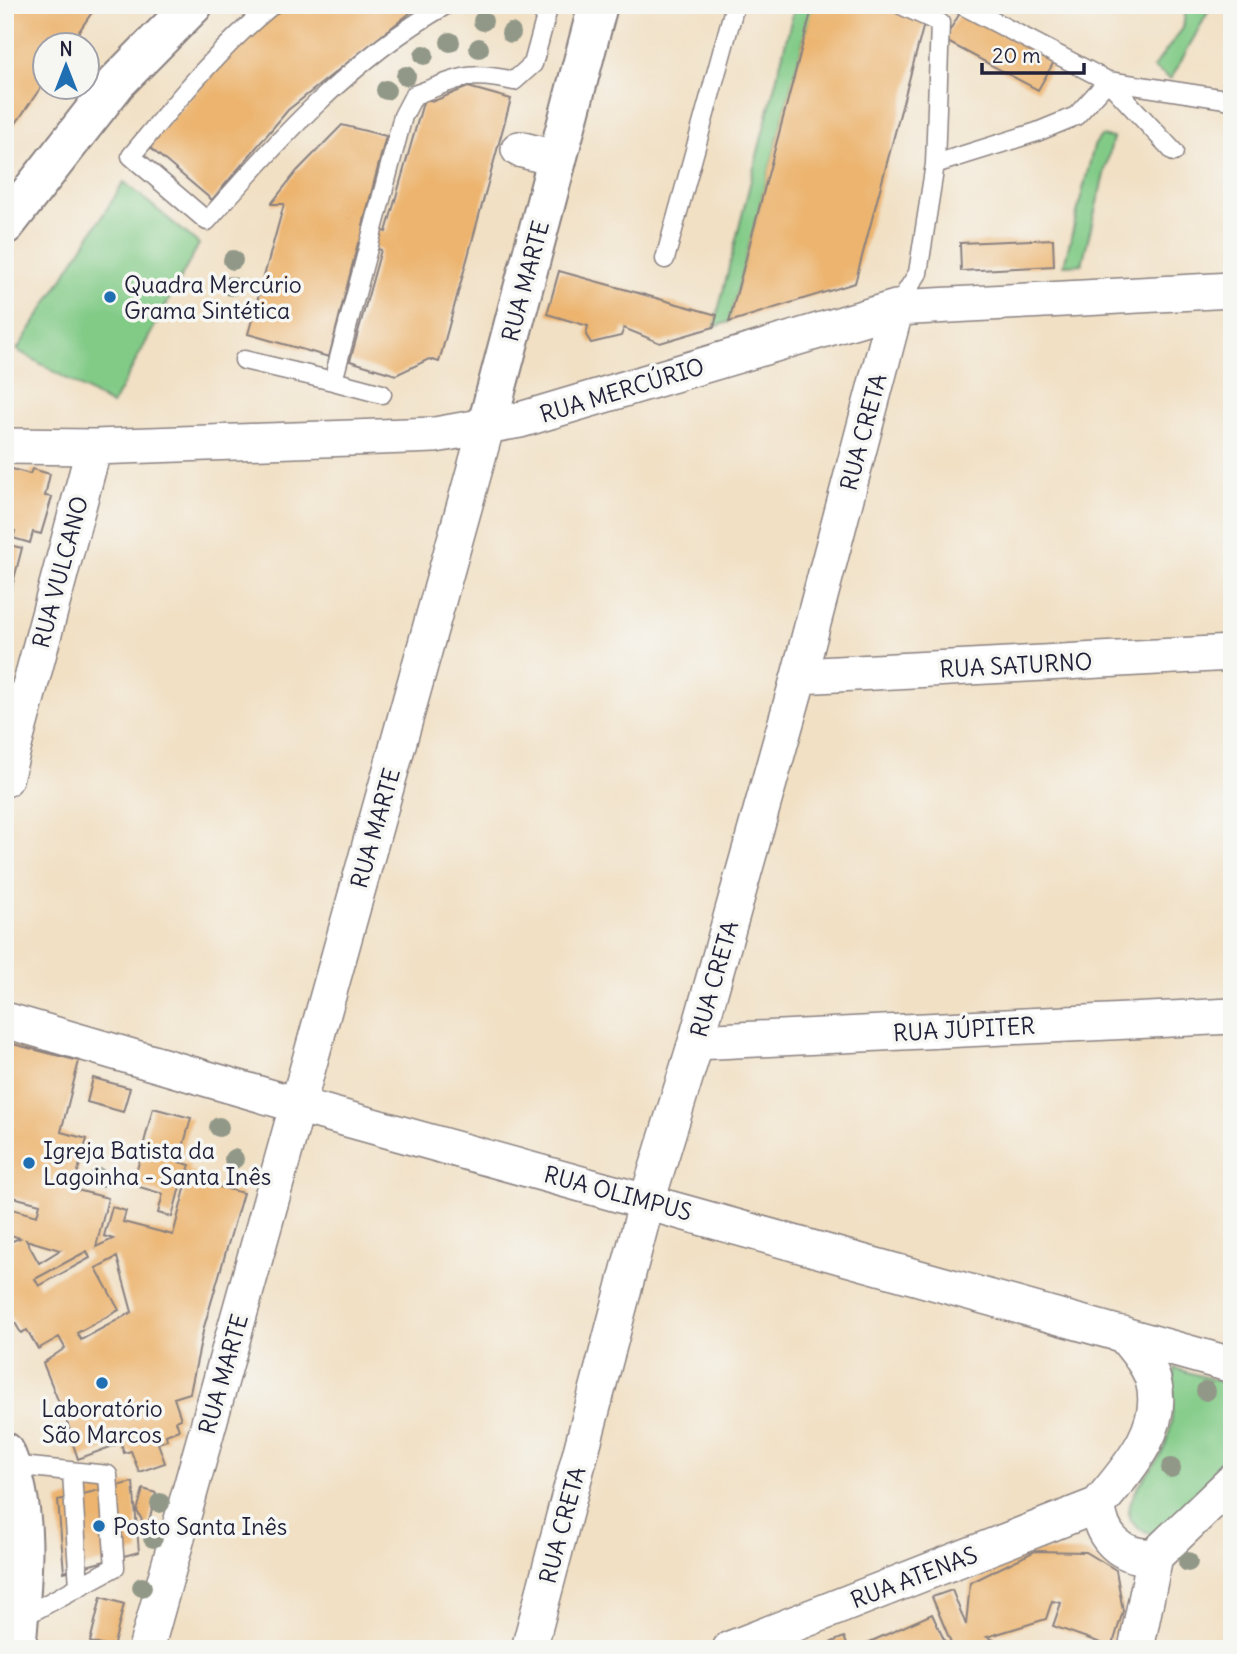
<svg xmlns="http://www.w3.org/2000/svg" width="1237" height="1654" viewBox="0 0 1237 1654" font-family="Delius,sans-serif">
<rect width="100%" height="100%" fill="#f6f6f2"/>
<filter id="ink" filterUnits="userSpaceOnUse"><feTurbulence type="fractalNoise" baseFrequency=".0143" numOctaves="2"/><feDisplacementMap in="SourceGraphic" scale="14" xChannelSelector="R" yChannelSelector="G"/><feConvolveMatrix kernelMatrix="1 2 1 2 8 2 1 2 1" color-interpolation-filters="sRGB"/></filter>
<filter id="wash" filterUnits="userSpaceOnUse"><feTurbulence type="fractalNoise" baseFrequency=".00686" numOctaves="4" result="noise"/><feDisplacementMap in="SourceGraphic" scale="28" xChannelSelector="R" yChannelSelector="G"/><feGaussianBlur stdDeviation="1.57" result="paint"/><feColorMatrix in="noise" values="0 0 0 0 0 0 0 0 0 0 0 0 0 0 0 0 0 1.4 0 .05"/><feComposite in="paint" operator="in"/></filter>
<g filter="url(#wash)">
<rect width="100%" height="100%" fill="#f1e0c4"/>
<path fill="#82cb87" stroke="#527661" stroke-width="2" d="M 795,5 L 813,5 L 729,322 L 714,327 Z
M 1181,5 L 1212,5 L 1171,79 L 1153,68 L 1183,28 L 1186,8 Z
M 1101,136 L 1113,138 L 1082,264 L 1064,265 L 1094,146 Z
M 124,182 L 199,244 L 112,405 L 17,350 Z
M 1174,1368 L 1232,1385 L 1232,1468 L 1152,1534 L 1140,1529 L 1129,1518 C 1127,1489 1155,1471 1165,1446 C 1175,1422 1172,1393 1174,1368 Z"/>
<g id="blocks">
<path fill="#ecb46e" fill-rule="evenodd" d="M 5,5 L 97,5 L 69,46 L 46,46 L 46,80 L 5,139 Z
M 284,5 L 420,5 L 288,110 L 212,200 L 148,146 L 244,38 Z
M 813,5 L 870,5 L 925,20 L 855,283 L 729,322 Z
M 960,13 L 1055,60 L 1038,90 L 944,40 Z
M 468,87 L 511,99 L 439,362 L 429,359 L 396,375 L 350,361 L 381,250 L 358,243 L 329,357 L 248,334 L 284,204 L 271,204 L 297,171 L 342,125 L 386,136 L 363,225 L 386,232 L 424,99 L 434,101 Z
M 1053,239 L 1054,266 L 961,271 L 960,243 Z
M 559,271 L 717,315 L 714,327 L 660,343 L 624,328 L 621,336 L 591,343 L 586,335 L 588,326 L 547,314 Z
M 5,467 L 30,474 L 32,469 L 50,474 L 45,496 L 52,497 L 41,534 L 33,532 L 30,543 L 13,538 L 15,531 L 5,528 Z
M 5,544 L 22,548 L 6,610 L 5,610 Z
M 5,1042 L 79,1061 L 61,1132 L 87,1139 L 73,1189 L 108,1198 L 96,1247 L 113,1239 L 104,1236 L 112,1207 L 126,1211 L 123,1222 L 173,1235 L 186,1185 L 181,1183 L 172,1217 L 158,1213 L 163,1194 L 133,1185 L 153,1108 L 191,1118 L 179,1162 L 190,1165 L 188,1170 L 195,1172 L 193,1180 L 243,1193 L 204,1327 L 190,1393 L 174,1398 L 181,1419 L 176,1421 L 179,1430 L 166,1435 L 167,1440 L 158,1443 L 165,1463 L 139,1472 L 131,1451 L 124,1453 L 121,1443 L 78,1459 L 70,1435 L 72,1435 L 43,1363 L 65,1348 L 59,1337 L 38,1349 L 27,1330 L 21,1333 L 5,1306 L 5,1235 L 10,1242 L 20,1238 L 5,1233 L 5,1207 L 37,1216 L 40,1204 L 5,1195 ZM 26,1240 L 60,1250 L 39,1263 ZM 87,1251 L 90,1258 L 39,1286 L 35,1279 ZM 117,1257 L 132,1312 L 81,1340 L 77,1333 L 119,1310 L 96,1268 Z
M 93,1078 L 130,1088 L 123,1112 L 87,1102 Z
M 133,1482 L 139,1552 L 64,1572 L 58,1500 Z
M 143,1489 L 156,1493 L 147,1529 L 137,1511 Z
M 1035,1551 L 1086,1552 L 1116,1570 L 1123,1611 L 1112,1647 L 1053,1626 L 1061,1603 L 1052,1601 L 1046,1619 L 987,1637 L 1014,1649 L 961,1649 L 952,1645 L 932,1597 L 952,1590 L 966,1625 L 970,1583 Z
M 101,1597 L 124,1604 L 113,1648 L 90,1642 Z
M 932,1614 L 947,1646 L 941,1649 L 854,1649 Z
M 844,1637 L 849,1649 L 821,1649 L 820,1647 Z"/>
</g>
</g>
<g filter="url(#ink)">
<use href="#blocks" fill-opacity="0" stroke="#8a8180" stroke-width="2"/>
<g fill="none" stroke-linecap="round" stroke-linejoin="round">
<defs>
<path id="lane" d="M 272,5 C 218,49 175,103 131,156 L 207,221 C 278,140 351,59 446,5
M 962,5 L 1108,81 L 1174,152
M 935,164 L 1037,132 L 1076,116 L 1108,81 L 1232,100
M 665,259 L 735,5
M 896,308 L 918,273 L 935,164 L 940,23 L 901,5
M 244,360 L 333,381 L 403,116 L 414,95 C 459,79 465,70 514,81 L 533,64 L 549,5
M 333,381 L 382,394
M 11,1465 L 108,1475 L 115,1567 L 19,1619
M 72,1472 L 79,1587"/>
<path id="street" d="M 519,149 L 558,159
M 5,446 L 94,447 L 435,435 L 520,420 L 896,308 L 1232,290
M 799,676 L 1232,653
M 5,779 L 94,447
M 5,1020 L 297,1105 L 1232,1365
M 696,1042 L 1232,1016
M 1123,1334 C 1134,1348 1148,1363 1153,1380 C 1167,1428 1126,1471 1098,1505 C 1100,1537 1121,1559 1155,1556
M 1155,1556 L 1232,1482
M 146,1649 L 487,425
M 529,1649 L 647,1201 L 696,1042 L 799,676 L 896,308
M 730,1649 L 1098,1505
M 1136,1649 L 1155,1556"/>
<path id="secondary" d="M 5,225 L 116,83 L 193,5
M 487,425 L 598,5
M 5,1452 C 31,1515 22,1582 16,1649"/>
</defs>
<use href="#lane" stroke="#8a8180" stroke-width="21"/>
<use href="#street" stroke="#8a8180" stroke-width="38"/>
<use href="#secondary" stroke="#8a8180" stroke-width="42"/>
<use href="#lane" stroke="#fff" stroke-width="18"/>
<use href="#street" stroke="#fff" stroke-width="35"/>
<use href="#secondary" stroke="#fff" stroke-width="38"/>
</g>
<g fill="#929888">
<circle cx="483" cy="21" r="10"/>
<circle cx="511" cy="33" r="10"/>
<circle cx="450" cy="42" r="10"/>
<circle cx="479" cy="48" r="10"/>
<circle cx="424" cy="55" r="10"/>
<circle cx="406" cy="76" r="10"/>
<circle cx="386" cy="90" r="10"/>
<circle cx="233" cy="260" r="10"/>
<circle cx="231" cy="286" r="10"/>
<circle cx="219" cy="1127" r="10"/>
<circle cx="234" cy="1159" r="10"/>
<circle cx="99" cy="1178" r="10"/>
<circle cx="1206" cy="1391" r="10"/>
<circle cx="1171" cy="1468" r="10"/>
<circle cx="160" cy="1503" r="10"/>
<circle cx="153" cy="1538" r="10"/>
<circle cx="1188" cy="1562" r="10"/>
<circle cx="142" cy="1587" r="10"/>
</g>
</g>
<g fill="#1f6fb2" stroke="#f6f6f2" stroke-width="2.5">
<circle cx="110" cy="297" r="7"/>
<circle cx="29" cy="1163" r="7"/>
<circle cx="102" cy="1383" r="7"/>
<circle cx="99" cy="1526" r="7"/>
</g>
<g text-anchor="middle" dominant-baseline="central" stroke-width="7" stroke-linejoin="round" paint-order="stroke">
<g font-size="23" fill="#22223b" stroke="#f6f6f2">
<text transform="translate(525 281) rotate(-75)">RUA MARTE</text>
<text transform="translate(622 390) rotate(-17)">RUA MERCÚRIO</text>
<text transform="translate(863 432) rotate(-75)">RUA CRETA</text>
<text transform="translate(60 572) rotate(-75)">RUA VULCANO</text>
<text transform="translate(1016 665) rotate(-3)">RUA SATURNO</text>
<text transform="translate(375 828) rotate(-74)">RUA MARTE</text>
<text transform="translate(714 979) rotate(-74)">RUA CRETA</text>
<text transform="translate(964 1029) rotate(-3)">RUA JÚPITER</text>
<text transform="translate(618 1193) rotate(15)">RUA OLIMPUS</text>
<text transform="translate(223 1374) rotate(-74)">RUA MARTE</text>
<text transform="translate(562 1525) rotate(-75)">RUA CRETA</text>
<text transform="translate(914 1577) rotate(-21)">RUA ATENAS</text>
</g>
<g font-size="23" fill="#22223b" stroke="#f6f6f2" text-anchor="start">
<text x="124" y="284">Quadra Mercúrio<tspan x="124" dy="26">Grama Sintética</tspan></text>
<text x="43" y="1150">Igreja Batista da<tspan x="43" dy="26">Lagoinha - Santa Inês</tspan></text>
<text x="102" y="1408" text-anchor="middle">Laboratório<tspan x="102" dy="26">São Marcos</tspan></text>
<text x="113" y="1526">Posto Santa Inês</text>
</g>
</g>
<rect width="1237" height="1654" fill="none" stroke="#f6f6f2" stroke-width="28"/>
<g transform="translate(66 66)"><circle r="33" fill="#f6f6f2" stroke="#a1a1a9" stroke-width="2"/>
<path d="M0-5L12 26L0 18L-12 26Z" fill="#1f6fb2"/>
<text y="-10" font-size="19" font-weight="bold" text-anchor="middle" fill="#22223b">N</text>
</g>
<path d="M982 63v10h102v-10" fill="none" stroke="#22223b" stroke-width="3.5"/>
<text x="992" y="63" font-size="21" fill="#22223b" stroke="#f6f6f2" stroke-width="5" paint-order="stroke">20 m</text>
</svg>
